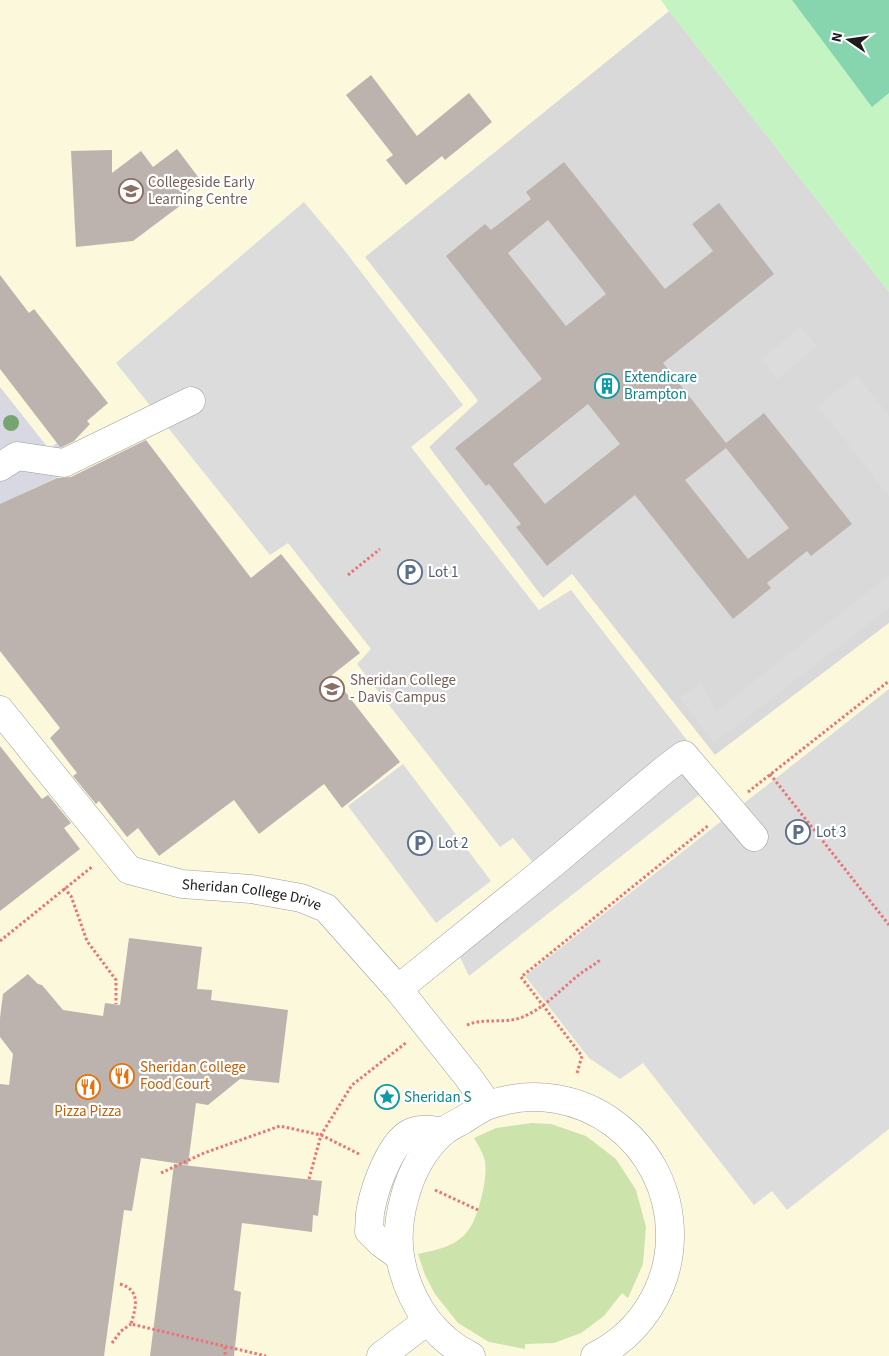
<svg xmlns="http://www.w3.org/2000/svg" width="889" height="1356" viewBox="0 0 889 1356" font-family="'Source Sans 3',sans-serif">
<rect width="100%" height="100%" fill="#ece8e2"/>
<path fill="#dad9d9" d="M 669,11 L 889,292 L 889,623 L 715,755 L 572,574 L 543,598 L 429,447 L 478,400 L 365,257 Z"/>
<path fill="#fcf8dc" d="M 0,0 L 661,0 L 669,11 L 365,257 L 478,401 L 429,447 L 543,598 L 572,574 L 715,755 L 889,623 L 889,1356 L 0,1356 Z"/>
<path fill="#cde3ac" d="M 532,1123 L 551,1124 L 586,1136 L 616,1159 L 636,1190 L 646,1227 L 643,1264 L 628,1298 L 622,1293 L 604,1316 L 581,1333 L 554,1343 L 525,1344 L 525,1349 L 489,1342 L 458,1323 L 435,1294 L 425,1275 L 418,1254 C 435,1250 455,1247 467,1232 C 478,1219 488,1179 485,1162 C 484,1154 478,1145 474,1138 L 496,1128 Z"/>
<path fill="#c4f4c2" d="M 661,0 L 889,0 L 889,292 L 669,11 Z"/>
<path fill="#87d5ae" d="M 792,0 L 889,0 L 889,93 L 872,107 Z"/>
<path fill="#dcdcdc" d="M 304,202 L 345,251 L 463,405 L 411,447 L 539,610 L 571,590 L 703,761 L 686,777 L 699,795 L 469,976 L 459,955 L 549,882 L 513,838 L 500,847 L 357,664 L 371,649 L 288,543 L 270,555 L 116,363 Z
M 800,327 L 817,346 L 777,379 L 762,359 Z
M 857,375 L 889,416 L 889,496 L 818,406 Z
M 889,575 L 889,608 L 714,743 L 680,698 L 700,684 L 717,711 Z
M 889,689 L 889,1129 L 787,1210 L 772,1191 L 754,1205 L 643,1063 L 620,1079 L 589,1058 L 525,976 Z
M 403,764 L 491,881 L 436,923 L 348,806 Z"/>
<path fill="#d7d8e2" d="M 0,387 L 49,449 L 57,443 L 67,452 L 166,426 L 20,495 L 0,510 Z"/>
<path fill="#bcb3af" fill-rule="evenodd" d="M 371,75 L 417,136 L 469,93 L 492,122 L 445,160 L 442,156 L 406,185 L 386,160 L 393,155 L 346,95 Z
M 177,149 L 202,182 L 177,200 L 181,205 L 133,241 L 76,247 L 71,151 L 112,150 L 112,173 L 141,151 L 153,167 Z
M 564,162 L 665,289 L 713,251 L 692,224 L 719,203 L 774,274 L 663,363 L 726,443 L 764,413 L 852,524 L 811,556 L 807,551 L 767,583 L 771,588 L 733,619 L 635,495 L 547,566 L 516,527 L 521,524 L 489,484 L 486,486 L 455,448 L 542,379 L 446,256 L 485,224 L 491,230 L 531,199 L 526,192 ZM 548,220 L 606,294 L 566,326 L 508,253 ZM 588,404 L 620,444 L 545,504 L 513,464 ZM 726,448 L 789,528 L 748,559 L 685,480 Z
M 0,275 L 29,313 L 34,309 L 108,403 L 87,421 L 90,424 L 74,441 L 62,447 L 60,447 L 0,369 Z
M 146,440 L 251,578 L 281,554 L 360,653 L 332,675 L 400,762 L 342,808 L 324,784 L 259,834 L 234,800 L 159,856 L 138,828 L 127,837 L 99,801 L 96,804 L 73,776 L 77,773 L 50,738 L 60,728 L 0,651 L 0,504 L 57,478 L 71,477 Z
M 0,746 L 42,799 L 48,795 L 71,823 L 64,828 L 80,849 L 0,911 Z
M 129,938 L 202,947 L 197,989 L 212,990 L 211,1000 L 288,1010 L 279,1083 L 240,1079 L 208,1105 L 196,1103 L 188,1165 L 141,1158 L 132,1211 L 124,1210 L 104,1356 L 0,1356 L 0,1084 L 9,1085 L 13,1054 L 0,1037 L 0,1018 L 3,994 L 28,974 L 38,984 L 42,985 L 63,1010 L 103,1016 L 105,1003 L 120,1005 Z
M 174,1164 L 322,1181 L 318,1216 L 313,1215 L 312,1232 L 242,1223 L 234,1290 L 241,1292 L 234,1356 L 150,1356 Z"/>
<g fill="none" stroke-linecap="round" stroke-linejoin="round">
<defs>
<g id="minor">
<path d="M 0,467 L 17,456 L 64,463 L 191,401"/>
<path id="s1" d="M 0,710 L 129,870 L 182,884 L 251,889 L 301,898 L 326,908 L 398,989 L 468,1077 L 488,1105"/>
<path d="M 398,989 L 556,861 L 664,770 L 684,755 L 754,837"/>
<path d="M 399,1256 L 381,1243 L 369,1231 C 370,1223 369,1215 371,1208 C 375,1187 391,1140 412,1132 C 422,1128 433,1130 443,1132"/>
<path d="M 381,1356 L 427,1321"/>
<path d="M 471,1356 C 436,1339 413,1307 403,1270 C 396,1245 398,1220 405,1196 C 411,1173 424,1148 443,1132 C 449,1127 456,1124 463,1120 C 471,1115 480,1108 489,1105 C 580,1073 672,1143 670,1238 C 669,1288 640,1334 595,1356"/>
</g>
</defs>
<use href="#minor" stroke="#9d9d9d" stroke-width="29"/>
<path stroke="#ec7375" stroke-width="3" stroke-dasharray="2.5 2.5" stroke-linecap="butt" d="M 348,575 L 380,549
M 770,774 L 889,925
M 748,792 L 889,681
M 64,888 L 71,896 L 87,941 L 116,980 L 116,1004
M 0,941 L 93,866
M 467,1025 C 485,1017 506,1025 525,1016 C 547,1006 562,988 581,973 C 587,969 594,965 600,960
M 577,1073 L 582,1056 L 521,977 L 709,825
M 161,1173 L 204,1153 L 280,1126 L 321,1135 L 361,1155
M 309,1179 L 321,1135 L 352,1085 L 407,1042
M 435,1190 L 478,1210
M 120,1284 C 141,1290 136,1307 131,1324 L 266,1356
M 112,1343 L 121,1331 L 131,1324
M 225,1347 L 225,1356"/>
<use href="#minor" stroke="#fff" stroke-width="28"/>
</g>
<circle fill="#77a571" cx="11" cy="423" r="8"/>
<defs>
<symbol id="school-ring" viewBox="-11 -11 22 22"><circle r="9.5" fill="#fff" stroke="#8d6e63" stroke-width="1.5"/><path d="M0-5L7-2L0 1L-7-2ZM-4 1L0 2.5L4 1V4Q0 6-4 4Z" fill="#8d6e63"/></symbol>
<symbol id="building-ring" viewBox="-11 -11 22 22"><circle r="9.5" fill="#fff" stroke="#0f9aa8" stroke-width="1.5"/><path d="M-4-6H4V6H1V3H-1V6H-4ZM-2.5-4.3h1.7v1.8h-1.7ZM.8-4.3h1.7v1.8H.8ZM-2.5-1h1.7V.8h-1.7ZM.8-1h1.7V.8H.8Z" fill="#0f9aa8"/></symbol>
<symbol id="parking-ring" viewBox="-11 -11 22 22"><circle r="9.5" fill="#fff" stroke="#5c6f8a" stroke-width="1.5"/><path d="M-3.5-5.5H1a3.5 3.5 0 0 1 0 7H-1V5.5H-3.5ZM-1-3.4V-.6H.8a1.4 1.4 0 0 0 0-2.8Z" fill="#5c6f8a"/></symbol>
<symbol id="university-ring" viewBox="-11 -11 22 22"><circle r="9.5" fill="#fff" stroke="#8d6e63" stroke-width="1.5"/><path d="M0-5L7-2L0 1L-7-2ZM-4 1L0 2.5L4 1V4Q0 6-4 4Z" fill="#8d6e63"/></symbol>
<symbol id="restaurant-ring" viewBox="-11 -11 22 22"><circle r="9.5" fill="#fff" stroke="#e8710a" stroke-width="1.5"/><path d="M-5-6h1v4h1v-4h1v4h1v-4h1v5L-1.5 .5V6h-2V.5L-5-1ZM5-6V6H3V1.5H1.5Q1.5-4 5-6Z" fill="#e8710a"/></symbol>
<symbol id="sight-ring" viewBox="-11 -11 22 22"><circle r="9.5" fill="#fff" stroke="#0f9aa8" stroke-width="1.5"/><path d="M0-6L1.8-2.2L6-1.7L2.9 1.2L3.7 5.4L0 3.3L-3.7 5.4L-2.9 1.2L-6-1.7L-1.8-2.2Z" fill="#0f9aa8"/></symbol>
</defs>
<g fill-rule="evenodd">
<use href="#school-ring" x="117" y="177" width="28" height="28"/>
<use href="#building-ring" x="593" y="372" width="28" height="28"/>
<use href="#parking-ring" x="396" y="558" width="28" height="28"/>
<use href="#university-ring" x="318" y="675" width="28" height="28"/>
<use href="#parking-ring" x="784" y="818" width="28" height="28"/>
<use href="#parking-ring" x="406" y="829" width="28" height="28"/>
<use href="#restaurant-ring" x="108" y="1062" width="28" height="28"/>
<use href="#restaurant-ring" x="74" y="1073" width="28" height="28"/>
<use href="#sight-ring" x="373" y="1083" width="28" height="28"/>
</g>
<g text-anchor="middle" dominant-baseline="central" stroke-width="4.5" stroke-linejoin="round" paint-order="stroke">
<g font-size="15" fill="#785e54" stroke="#fff" text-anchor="start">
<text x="148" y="182">Collegeside Early<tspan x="148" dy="17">Learning Centre</tspan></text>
<text x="350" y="680">Sheridan College<tspan x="350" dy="17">- Davis Campus</tspan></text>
</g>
<g font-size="15" fill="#0d838f" stroke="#fff" text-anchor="start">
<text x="624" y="377">Extendicare<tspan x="624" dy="17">Brampton</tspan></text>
<text x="404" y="1097">Sheridan S</text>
</g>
<g font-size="15" fill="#4e5e75" stroke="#fff" text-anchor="start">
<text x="428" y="572">Lot 1</text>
<text x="816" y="832">Lot 3</text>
<text x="438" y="843">Lot 2</text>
</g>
<g font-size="15" fill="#1c1c1c" stroke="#fff">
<text stroke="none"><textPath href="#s1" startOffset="331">Sheridan College Drive</textPath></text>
</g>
<g font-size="15" fill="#c56008" stroke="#fff" text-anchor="start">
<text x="140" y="1067">Sheridan College<tspan x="140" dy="17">Food Court</tspan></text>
<text x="88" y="1111" text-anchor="middle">Pizza Pizza</text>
</g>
</g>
<g transform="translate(849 40) rotate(283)" stroke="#ffffff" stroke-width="4" paint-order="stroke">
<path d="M0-4L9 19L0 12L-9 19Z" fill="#1c1c1c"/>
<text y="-8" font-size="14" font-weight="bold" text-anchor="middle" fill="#1c1c1c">N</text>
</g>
</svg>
